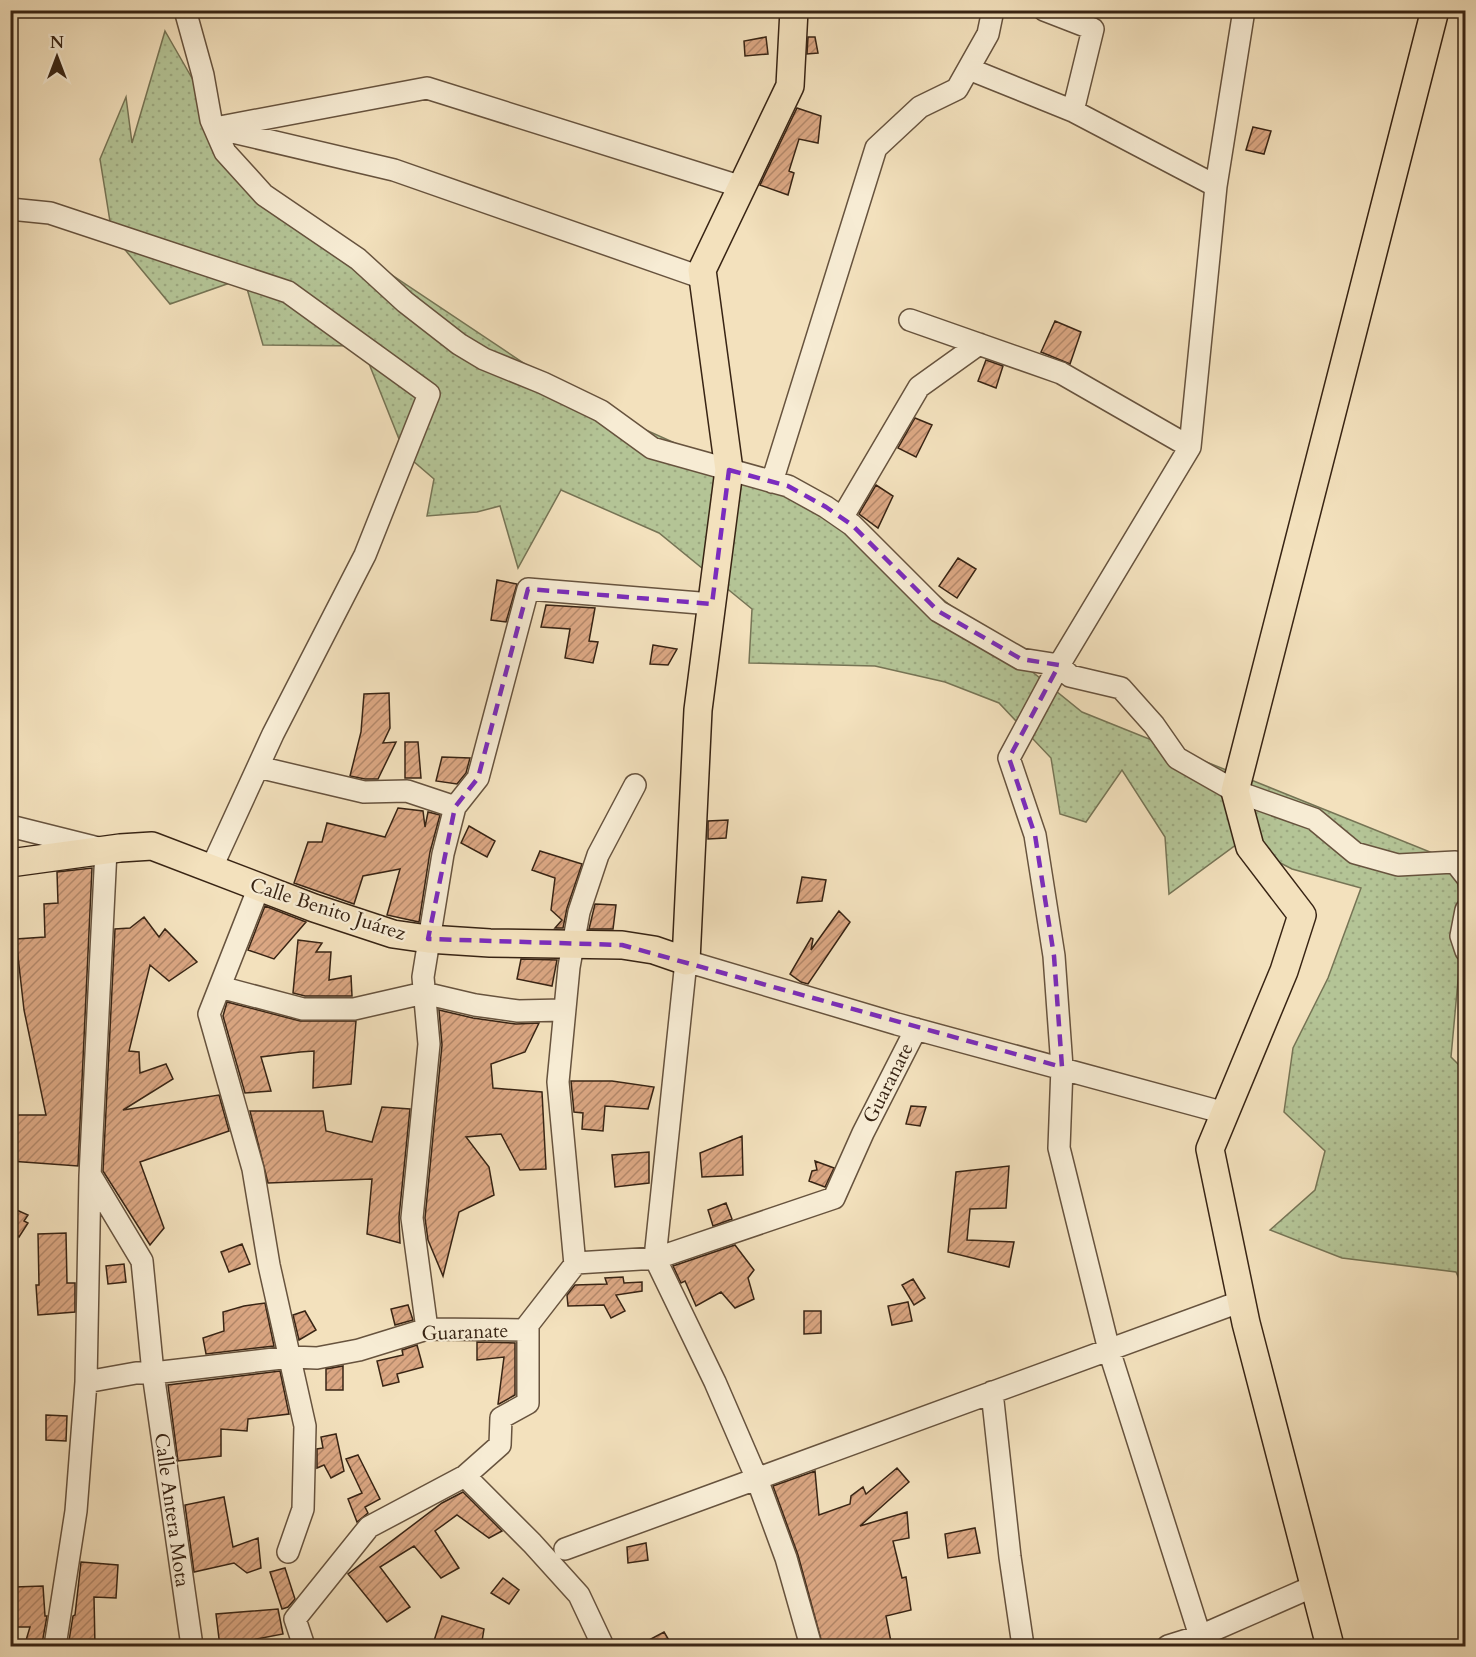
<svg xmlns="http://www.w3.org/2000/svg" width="1476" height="1657" viewBox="0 0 1476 1657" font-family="Cardo,serif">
<defs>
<pattern id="grass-dots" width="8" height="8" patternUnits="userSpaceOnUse" patternTransform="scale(1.5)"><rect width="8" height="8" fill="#b4c496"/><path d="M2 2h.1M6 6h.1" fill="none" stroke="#9ca880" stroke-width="1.8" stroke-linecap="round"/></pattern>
<pattern id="building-hatch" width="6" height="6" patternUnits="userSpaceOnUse" patternTransform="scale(1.5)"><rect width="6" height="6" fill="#dba783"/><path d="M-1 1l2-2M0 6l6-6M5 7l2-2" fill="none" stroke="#b3886a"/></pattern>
</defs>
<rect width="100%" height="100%" fill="#f3e1bd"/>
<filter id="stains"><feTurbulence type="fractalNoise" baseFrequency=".00333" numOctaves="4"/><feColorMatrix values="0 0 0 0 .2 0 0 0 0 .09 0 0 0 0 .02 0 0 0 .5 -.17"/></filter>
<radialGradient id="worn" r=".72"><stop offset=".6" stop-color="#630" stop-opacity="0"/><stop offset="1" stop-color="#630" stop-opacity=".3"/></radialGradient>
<path fill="url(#grass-dots)" stroke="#767455" stroke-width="1.5" d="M 165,31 L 251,181 L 579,400 L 842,518 L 1082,712 L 1455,862 L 1463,926 L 1451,1057 L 1465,1071 L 1465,1292 L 1456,1272 L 1342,1258 L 1270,1230 L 1315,1190 L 1325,1151 L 1284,1112 L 1293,1048 L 1328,978 L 1361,888 L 1292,869 L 1240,842 L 1169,894 L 1165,837 L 1122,770 L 1086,822 L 1060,814 L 1051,758 L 999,703 L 945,682 L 875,666 L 749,663 L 752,609 L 659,533 L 561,490 L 518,568 L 500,506 L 477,512 L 427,516 L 434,479 L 405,454 L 362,346 L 263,345 L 244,278 L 170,304 L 112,234 L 100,159 L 126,97 L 132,143 Z"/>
<path fill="url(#building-hatch)" stroke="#382414" stroke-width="1.5" d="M 766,37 L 768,54 L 745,56 L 744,41 Z
M 808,37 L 815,37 L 818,53 L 807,54 Z
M 797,108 L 821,116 L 818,143 L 799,139 L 789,171 L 794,173 L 788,195 L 760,185 Z
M 1253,127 L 1271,131 L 1264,154 L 1246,150 Z
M 1055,321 L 1081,332 L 1070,364 L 1041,352 Z
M 986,360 L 1003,366 L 996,388 L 978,381 Z
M 915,418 L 932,425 L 916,457 L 898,448 Z
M 876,485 L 893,496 L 878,528 L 859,514 Z
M 958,558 L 976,569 L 957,598 L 939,586 Z
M 497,580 L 517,584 L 506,622 L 491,620 Z
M 546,605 L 595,608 L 589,641 L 598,642 L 593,663 L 565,658 L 570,629 L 541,627 Z
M 653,645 L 677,649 L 668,665 L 650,664 Z
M 389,693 L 390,728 L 383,743 L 396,742 L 378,779 L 365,779 L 350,776 L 361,732 L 364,694 Z
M 405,742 L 418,742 L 421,778 L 405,778 Z
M 442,757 L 470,758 L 466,773 L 457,784 L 436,781 Z
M 398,808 L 423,811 L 425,827 L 428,812 L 440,815 L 430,852 L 419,922 L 387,915 L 400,869 L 363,876 L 354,904 L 294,883 L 308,842 L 322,842 L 327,823 L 385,837 Z
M 728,820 L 726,838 L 708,839 L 708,821 Z
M 469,826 L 495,841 L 487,857 L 461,843 Z
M 540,851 L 582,864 L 567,908 L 563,928 L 555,928 L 562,920 L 551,910 L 555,878 L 532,870 Z
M 92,868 L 78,1166 L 10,1161 L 13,1115 L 46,1115 L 24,1010 L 16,939 L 45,937 L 44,904 L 58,903 L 57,872 Z
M 802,877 L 826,880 L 822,901 L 797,903 Z
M 595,904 L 616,905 L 613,929 L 589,929 Z
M 265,906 L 306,922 L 274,959 L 248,950 Z
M 839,911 L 850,922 L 808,984 L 801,982 L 790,974 L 811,938 L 813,939 L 811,950 Z
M 144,917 L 159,937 L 165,929 L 197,962 L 169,981 L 150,965 L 129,1051 L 139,1052 L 140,1073 L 166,1064 L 173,1079 L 123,1110 L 219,1095 L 229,1131 L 140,1162 L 164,1228 L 150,1245 L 103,1171 L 115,929 L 130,928 Z
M 298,940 L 322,943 L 316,952 L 331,952 L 329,980 L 351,976 L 352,996 L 305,996 L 293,993 Z
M 521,959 L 557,960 L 552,986 L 517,979 Z
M 227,1002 L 300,1021 L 356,1021 L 351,1084 L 313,1088 L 314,1051 L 300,1052 L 261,1057 L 271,1091 L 245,1093 L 223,1016 Z
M 439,1010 L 473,1018 L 516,1024 L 539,1023 L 525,1052 L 491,1064 L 493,1088 L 542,1092 L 546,1169 L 520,1170 L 501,1134 L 466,1137 L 489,1167 L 494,1195 L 459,1212 L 443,1276 L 428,1240 L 425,1218 L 442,1045 Z
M 571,1081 L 612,1081 L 654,1087 L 648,1109 L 605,1106 L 603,1131 L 582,1129 L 583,1113 L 574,1112 Z
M 911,1106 L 926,1107 L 920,1126 L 906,1124 Z
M 382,1107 L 410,1109 L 399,1217 L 400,1243 L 367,1234 L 372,1179 L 268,1183 L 250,1111 L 323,1111 L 326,1131 L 372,1142 Z
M 742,1136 L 743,1175 L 702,1177 L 700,1153 Z
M 649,1152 L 649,1183 L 615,1187 L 612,1155 Z
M 815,1161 L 834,1168 L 825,1187 L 809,1181 L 812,1171 L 817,1170 Z
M 1009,1166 L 1006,1208 L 970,1209 L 967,1240 L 1014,1242 L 1009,1267 L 948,1252 L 956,1172 Z
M 726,1203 L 732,1219 L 713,1226 L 708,1210 Z
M 10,1207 L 28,1215 L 24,1221 L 28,1223 L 19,1237 L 16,1234 L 10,1242 Z
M 66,1233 L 67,1283 L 75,1283 L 75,1312 L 38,1315 L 36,1285 L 39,1285 L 38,1234 Z
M 242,1244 L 250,1264 L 229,1272 L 221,1252 Z
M 735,1245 L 754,1270 L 748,1278 L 754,1299 L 735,1308 L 721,1292 L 696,1306 L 685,1281 L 681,1283 L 673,1266 Z
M 124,1264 L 126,1282 L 108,1284 L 106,1266 Z
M 623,1277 L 624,1283 L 642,1282 L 642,1291 L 616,1295 L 625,1311 L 611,1318 L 604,1305 L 568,1306 L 567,1295 L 575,1285 L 607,1284 L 605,1278 Z
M 913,1279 L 925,1298 L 914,1305 L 902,1285 Z
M 908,1302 L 912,1321 L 892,1325 L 888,1306 Z
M 265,1303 L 274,1346 L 206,1354 L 203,1338 L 224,1331 L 223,1312 L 244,1306 Z
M 408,1305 L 413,1320 L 395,1325 L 391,1309 Z
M 305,1311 L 316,1330 L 299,1340 L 293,1315 Z
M 804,1311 L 821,1311 L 821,1333 L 804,1334 Z
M 477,1342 L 515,1343 L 515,1395 L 499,1404 L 498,1404 L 504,1357 L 477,1360 Z
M 417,1345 L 423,1367 L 397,1374 L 399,1382 L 383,1386 L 377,1361 L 403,1355 L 402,1350 Z
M 343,1366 L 343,1390 L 326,1390 L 326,1369 Z
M 280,1371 L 289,1414 L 248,1419 L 247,1431 L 221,1429 L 221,1456 L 178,1461 L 168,1385 Z
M 46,1415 L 67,1416 L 66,1441 L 46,1440 Z
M 336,1434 L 344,1471 L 331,1478 L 324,1465 L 317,1468 L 317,1449 L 323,1448 L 321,1437 Z
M 358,1455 L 380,1499 L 365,1507 L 368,1513 L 357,1522 L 348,1499 L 362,1493 L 346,1459 Z
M 897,1468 L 909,1482 L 860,1526 L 907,1512 L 909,1538 L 893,1541 L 902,1578 L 906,1577 L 911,1610 L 886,1616 L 892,1647 L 823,1647 L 798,1555 L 773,1486 L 815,1471 L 819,1515 L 850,1504 L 851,1496 L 863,1487 L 866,1494 Z
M 463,1492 L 502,1531 L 489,1538 L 457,1515 L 435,1531 L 459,1568 L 441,1578 L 414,1546 L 380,1567 L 410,1607 L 387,1622 L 348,1574 L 442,1503 Z
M 224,1497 L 233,1547 L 258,1538 L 261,1568 L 247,1573 L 234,1563 L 194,1572 L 185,1505 Z
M 975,1528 L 980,1553 L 948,1558 L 945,1534 Z
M 646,1543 L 648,1560 L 628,1563 L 627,1547 Z
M 81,1562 L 118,1565 L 116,1598 L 94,1597 L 95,1647 L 68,1647 L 73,1616 L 75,1615 Z
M 285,1568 L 295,1599 L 288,1607 L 282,1609 L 270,1572 Z
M 503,1578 L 519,1590 L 509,1604 L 491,1593 Z
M 43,1586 L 45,1616 L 47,1616 L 43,1638 L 40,1647 L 24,1647 L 30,1627 L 17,1627 L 15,1587 Z
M 278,1609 L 283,1634 L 236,1643 L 236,1647 L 220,1647 L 216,1614 Z
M 442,1616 L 484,1629 L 481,1647 L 432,1647 Z
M 664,1632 L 673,1647 L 636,1647 Z"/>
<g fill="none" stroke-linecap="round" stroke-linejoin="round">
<defs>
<path id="minor" d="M 185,10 L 203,75 L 211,120 L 225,152 L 264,195 L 358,259 L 405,302 L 459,344 L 484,359 L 543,383 L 601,411 L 652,448 L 788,486 L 826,507 L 852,525 L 938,611 L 1021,659 L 1059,665 L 1070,676 L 1121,688 L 1154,725 L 1177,758 L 1235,791 L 1314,819 L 1355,853 L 1398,865 L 1455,862 L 1466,876
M 1044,10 L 1093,29 L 1073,111 L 1216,186
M 969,69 L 1073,111
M 215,128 L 427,88 L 742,187
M 224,130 L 394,170 L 703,278
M 10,209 L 50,213 L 288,292 L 429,394 L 365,555 L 273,734 L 211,869
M 910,320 L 1061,373 L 1190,447
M 772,482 L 876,148 L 920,107 L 957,89 L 988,34 L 993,10
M 842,518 L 919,387 L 979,344
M 258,767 L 364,792 L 407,791 L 455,807
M 10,826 L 106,850 L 90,1176 L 86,1382 L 76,1511 L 55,1646
M 259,887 L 209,1014 L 253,1169 L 269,1265 L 305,1426 L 303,1509 L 288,1552
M 1466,910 L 1461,936 L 1466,951
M 220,987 L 303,1009 L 354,1009 L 424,993 L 475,1005 L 518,1011 L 563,1010
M 91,1176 L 142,1261 L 153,1373 L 192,1646
M 575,1265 L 558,1082 L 569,967 L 579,912 L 598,855 L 635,785
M 427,1329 L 412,1218 L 429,1044 L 423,977 L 443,854 L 455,807 L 478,778 L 528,589 L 712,604
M 86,1382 L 136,1373 L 153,1373 L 291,1357 L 317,1358 L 359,1350 L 427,1329 L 524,1330 L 576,1263 L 657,1258 L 834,1198 L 863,1133 L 916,1029
M 992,1392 L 1010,1557 L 1023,1646
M 465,1476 L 532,1543 L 579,1595 L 603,1646
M 565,1549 L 1242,1301
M 1200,1636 L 1109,1350 L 1059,1148 L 1062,1067 L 1054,956 L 1035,835 L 1009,758 L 1059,665 L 1190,447 L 1216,186 L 1244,10
M 304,1646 L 295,1619 L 369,1527 L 465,1476 L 500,1445 L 501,1418 L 528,1403 L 528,1325
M 811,1646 L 786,1558 L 757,1479 L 715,1382 L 655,1258 L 686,961 L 897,1024 L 1225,1113
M 1168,1646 L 1200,1636 L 1314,1586"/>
<path id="major" d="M 10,863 L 120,848 L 152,846 L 314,908 L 393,934 L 428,939 L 490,943 L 622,945 L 654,950 L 686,961 L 698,710 L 729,470 L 702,270 L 790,86 L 794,10
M 1330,1646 L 1246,1323 L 1210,1149 L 1284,971 L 1302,915 L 1250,847 L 1235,791 L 1435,10"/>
</defs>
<use href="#minor" stroke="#67533e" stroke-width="24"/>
<use href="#major" stroke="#382414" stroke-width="30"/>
<use href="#minor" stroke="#f7ecd4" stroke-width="21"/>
<use href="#major" stroke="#f3e1bd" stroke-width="27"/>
</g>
<path fill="none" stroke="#7b2cbf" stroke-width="4.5" stroke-dasharray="12 8" stroke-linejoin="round" d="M 729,470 L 788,486 L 826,507 L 852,525 L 938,611 L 1021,659 L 1059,665 L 1009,758 L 1035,835 L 1054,956 L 1062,1067 L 622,945 L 428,939 L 455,807 L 478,778 L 528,589 L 712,604 Z"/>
<g text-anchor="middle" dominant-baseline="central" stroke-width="4.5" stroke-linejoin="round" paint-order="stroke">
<g font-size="20" fill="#382414" stroke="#f7ecd4">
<text transform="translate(328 909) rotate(18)">Calle Benito Juárez</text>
<text transform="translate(888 1083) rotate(-63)">Guaranate</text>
<text transform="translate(465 1332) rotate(-2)">Guaranate</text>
<text transform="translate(172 1510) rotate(82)">Calle Antera Mota</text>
</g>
</g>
<rect width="1476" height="1657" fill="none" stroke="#f3e1bd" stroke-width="36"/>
<rect x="12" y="12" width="1452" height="1633" fill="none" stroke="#382414" stroke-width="3"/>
<rect x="18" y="18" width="1440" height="1621" fill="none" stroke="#382414" stroke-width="1.5"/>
<g transform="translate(57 57)" stroke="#f7ecd4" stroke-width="4.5" paint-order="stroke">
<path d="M0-4.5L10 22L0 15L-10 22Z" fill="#382414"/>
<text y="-9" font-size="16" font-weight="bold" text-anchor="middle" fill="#382414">N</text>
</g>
<rect width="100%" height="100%" filter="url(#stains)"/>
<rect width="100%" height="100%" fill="url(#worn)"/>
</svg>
